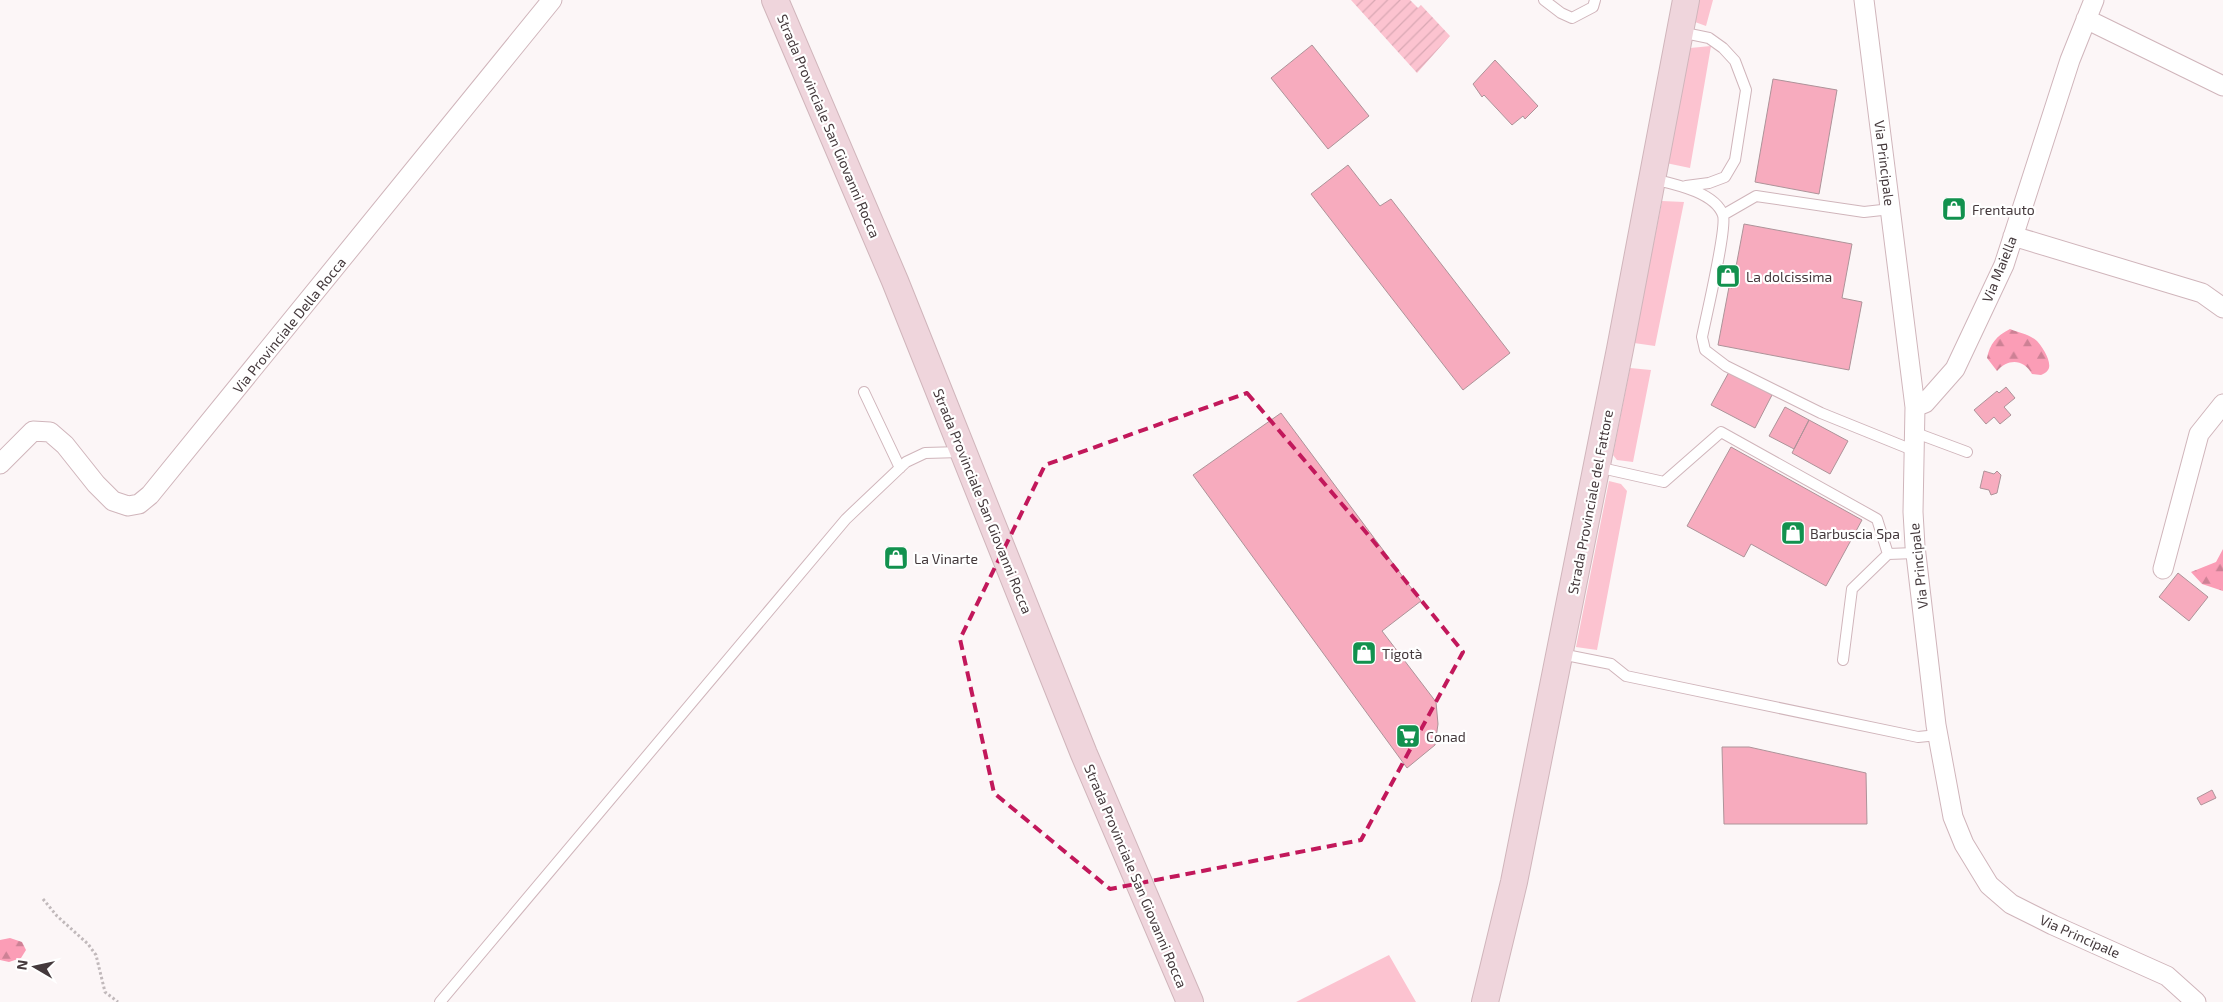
<svg xmlns="http://www.w3.org/2000/svg" width="2223" height="1002" viewBox="0 0 2223 1002" font-family="'Exo 2',sans-serif">
<defs>
<pattern id="forest-firs" width="22" height="20" patternUnits="userSpaceOnUse" patternTransform="scale(1.25)"><rect width="22" height="20" fill="#fb9db6"/><path d="M5 1l3.5 6h-7zM16 11l3.5 6h-7z" fill="#cd8195"/></pattern>
<pattern id="garden-furrows" width="10" height="10" patternUnits="userSpaceOnUse" patternTransform="scale(1.25)"><rect width="10" height="10" fill="#fcc3d0"/><path d="M-1 1l2-2M0 10L10 0M9 11l2-2" fill="none" stroke="#d9a8b4"/></pattern>
</defs>
<rect width="100%" height="100%" fill="#fcf6f7"/>
<path fill="#fcc3d0" d="M 1699,0 L 1713,0 L 1706,26 L 1695,22 Z
M 1711,46 L 1690,168 L 1666,163 L 1690,48 Z
M 1662,201 L 1684,202 L 1655,346 L 1634,343 Z
M 1630,368 L 1651,370 L 1633,462 L 1617,460 L 1613,455 Z
M 1609,481 L 1621,484 L 1627,491 L 1597,650 L 1576,647 Z
M 1389,955 L 1416,1002 L 1296,1002 Z"/>
<path fill="url(#forest-firs)" d="M 2010,329 C 2019,333 2029,334 2037,341 C 2042,346 2053,363 2048,370 C 2046,373 2043,374 2041,375 L 2032,374 C 2024,359 2008,358 1997,371 L 1987,358 C 1990,344 1996,336 2010,329 Z
M 2223,549 L 2223,591 L 2202,584 L 2191,572 L 2216,562 Z
M 10,938 L 22,942 L 26,950 L 21,958 L 9,962 L 0,960 L 0,940 Z"/>
<path fill="url(#garden-furrows)" d="M 1351,0 L 1410,0 L 1418,8 L 1421,5 L 1450,36 L 1417,73 Z"/>
<path fill="#f7abbe" stroke="#ad9399" d="M 1312,45 L 1369,116 L 1328,149 L 1271,78 Z
M 1495,60 L 1538,106 L 1525,119 L 1523,116 L 1512,125 L 1484,95 L 1482,97 L 1473,84 Z
M 1773,79 L 1837,90 L 1819,194 L 1755,182 Z
M 1348,165 L 1380,206 L 1391,199 L 1510,353 L 1463,390 L 1311,194 Z
M 1744,224 L 1852,244 L 1842,298 L 1862,302 L 1849,370 L 1718,345 L 1729,287 L 1732,288 Z
M 1729,372 L 1772,395 L 1755,428 L 1711,405 Z
M 2006,387 L 2015,398 L 2004,407 L 2011,415 L 2000,424 L 1994,417 L 1986,424 L 1974,410 L 1997,391 L 1999,393 Z
M 1785,407 L 1809,420 L 1794,449 L 1769,436 Z
M 1281,413 L 1421,601 L 1382,631 L 1436,702 L 1438,724 L 1435,745 L 1407,768 L 1193,475 Z
M 1809,420 L 1848,441 L 1830,474 L 1792,453 Z
M 1731,447 L 1862,520 L 1826,586 L 1751,544 L 1744,557 L 1687,526 Z
M 1984,471 L 1994,474 L 1997,471 L 2001,475 L 1997,493 L 1991,495 L 1989,490 L 1980,488 Z
M 2178,573 L 2208,597 L 2189,621 L 2159,597 Z
M 1722,747 L 1749,747 L 1866,773 L 1867,824 L 1724,824 Z
M 2212,790 L 2216,798 L 2201,805 L 2197,798 Z"/>
<g fill="none" stroke-linecap="round" stroke-linejoin="round">
<defs>
<path id="service" d="M 1544,0 L 1561,13 L 1572,18 L 1593,7 L 1595,0
M 1680,32 L 1709,38 L 1723,48 L 1735,61 L 1746,90 L 1735,160 L 1725,177 L 1709,183 L 1686,186
M 1653,179 C 1674,184 1715,192 1723,215 C 1727,229 1706,317 1702,337 L 1705,350 L 1726,366 L 1821,413 L 1915,451
M 1723,215 L 1756,196 L 1864,212 L 1891,209
M 864,392 L 900,468
M 1916,433 L 1967,452
M 1597,467 L 1664,482 L 1721,432 L 1877,519 L 1888,554 L 1915,553
M 1561,654 L 1611,664 L 1626,676 L 1918,737 L 1938,735
M 1843,660 L 1852,589 L 1888,554
M 440,1002 L 846,519 L 906,462 L 925,453 L 961,452"/>
<path id="minor" d="M 1864,0 L 1915,407 L 1913,512 L 1915,546 L 1936,725 L 1953,817 L 1964,844 L 1989,885 L 2011,904 L 2053,925 L 2167,976 L 2196,1002
M 2086,19 L 2223,86
M 2013,236 L 2202,293 L 2223,308
M 1915,407 L 1925,403 L 1955,369 L 2004,265 L 2070,60 L 2094,0
M 0,464 L 33,431 L 50,432 L 65,445 L 96,484 L 113,501 L 128,506 L 139,504 L 150,495 L 552,0
M 2163,569 L 2199,434 L 2223,404"/>
<path id="secondary" d="M 775,0 L 895,281 L 1084,754 L 1190,1002
M 1485,1002 L 1514,882 L 1620,349 L 1686,0"/>
</defs>
<use href="#service" stroke="#d0b5bb" stroke-width="12"/>
<use href="#minor" stroke="#d0b5bb" stroke-width="21"/>
<use href="#secondary" stroke="#d0b5bb" stroke-width="28"/>
<path stroke="#c1b9bb" stroke-width="3" stroke-dasharray="2.5 2.5" stroke-linecap="butt" d="M 43,899 L 57,916 L 88,944 L 96,955 L 105,992 L 118,1002"/>
<use href="#service" stroke="#fff" stroke-width="10"/>
<use href="#minor" stroke="#fff" stroke-width="19"/>
<use href="#secondary" stroke="#efd5dc" stroke-width="26"/>
</g>
<path fill="none" stroke="#c2185b" stroke-width="4" stroke-dasharray="10 6" stroke-linejoin="round" d="M 1247,393 L 1370,537 L 1463,652 L 1361,840 L 1110,889 L 994,793 L 960,639 L 1045,465 Z"/>
<defs>
<symbol id="shop-square" viewBox="-11 -11 22 22"><rect x="-9" y="-9" width="18" height="18" rx="4" fill="#12914e" stroke="#fff"/><path d="M-5-2.5h2.3a2.7 3.5 0 0 1 5.4 0H5L5.5 6h-11ZM-1.5-2.5h3a1.5 2.3 0 0 0-3 0Z" fill="#fff"/></symbol>
<symbol id="supermarket-square" viewBox="-11 -11 22 22"><rect x="-9" y="-9" width="18" height="18" rx="4" fill="#12914e" stroke="#fff"/><path d="M-6-5.5h2.5l.6 2H6L4.5 2H-2.5L-4.4-4H-6ZM-1.5 3.2a1.3 1.3 0 1 0 .1 0ZM3 3.2a1.3 1.3 0 1 0 .1 0Z" fill="#fff"/></symbol>
</defs>
<g fill-rule="evenodd">
<use href="#shop-square" x="1940" y="195" width="28" height="28"/>
<use href="#shop-square" x="1714" y="262" width="28" height="28"/>
<use href="#shop-square" x="1779" y="519" width="28" height="28"/>
<use href="#shop-square" x="882" y="544" width="28" height="28"/>
<use href="#shop-square" x="1350" y="639" width="28" height="28"/>
<use href="#supermarket-square" x="1394" y="722" width="28" height="28"/>
</g>
<g text-anchor="middle" dominant-baseline="central" stroke-width="4.5" stroke-linejoin="round" paint-order="stroke">
<g font-size="14" fill="#44393c" stroke="#fff">
<text transform="translate(829 126) rotate(67)">Strada Provinciale San Giovanni Rocca</text>
<text transform="translate(1885 163) rotate(83)">Via Principale</text>
<text transform="translate(1999 269) rotate(-68)">Via Maiella</text>
<text transform="translate(289 325) rotate(-51)">Via Provinciale Della Rocca</text>
<text transform="translate(983 501) rotate(68)">Strada Provinciale San Giovanni Rocca</text>
<text transform="translate(1590 502) rotate(-79)">Strada Provinciale del Fattore</text>
<text transform="translate(1918 566) rotate(-96)">Via Principale</text>
<text transform="translate(1136 876) rotate(67)">Strada Provinciale San Giovanni Rocca</text>
<text transform="translate(2080 936) rotate(24)">Via Principale</text>
</g>
<g font-size="14" fill="#44393c" stroke="#fff" text-anchor="start">
<text x="1972" y="209">Frentauto</text>
<text x="1746" y="276">La dolcissima</text>
<text x="1810" y="533">Barbuscia Spa</text>
<text x="914" y="558">La Vinarte</text>
<text x="1382" y="653">Tigotà</text>
<text x="1426" y="736">Conad</text>
</g>
</g>
<g transform="translate(35 967) rotate(279)" stroke="#ffffff" stroke-width="4" paint-order="stroke">
<path d="M0-4L9 19L0 12L-9 19Z" fill="#44393c"/>
<text y="-8" font-size="14" font-weight="bold" text-anchor="middle" fill="#44393c">N</text>
</g>
</svg>
